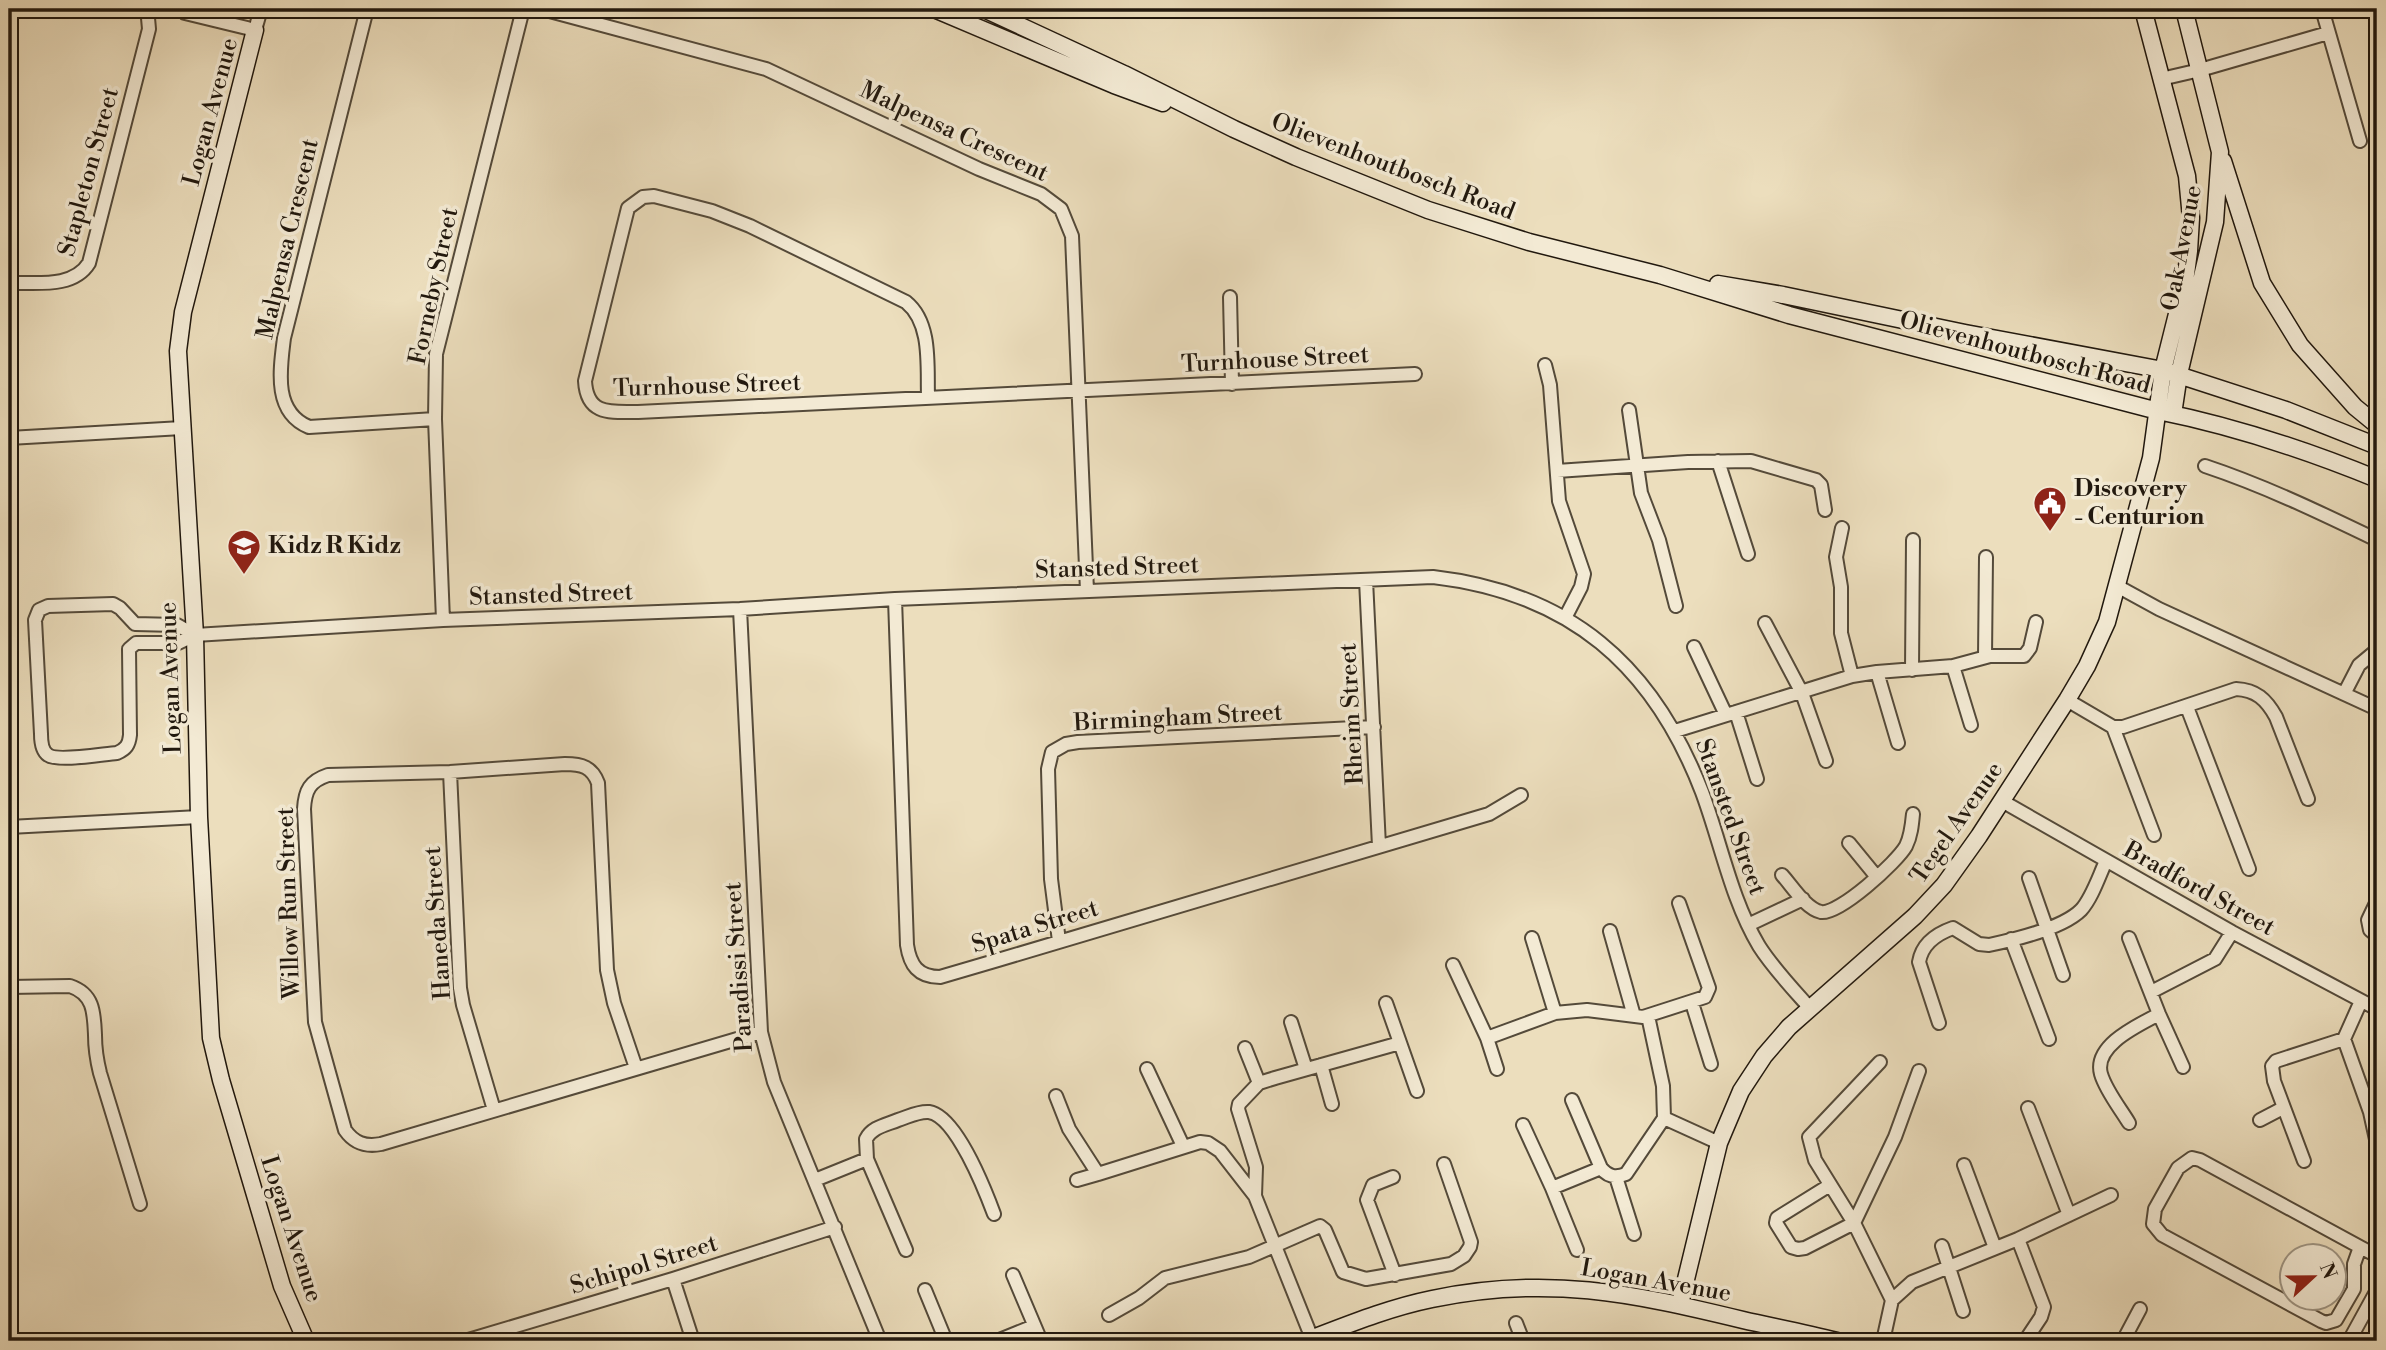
<svg xmlns="http://www.w3.org/2000/svg" width="2386" height="1350" viewBox="0 0 2386 1350" font-family="'Libre Bodoni',serif">
<rect width="100%" height="100%" fill="#ecdebd"/>
<filter id="stains"><feTurbulence type="fractalNoise" baseFrequency=".00286" numOctaves="4"/><feColorMatrix values="0 0 0 0 .2 0 0 0 0 .09 0 0 0 0 .02 0 0 0 .5 -.17"/></filter>
<radialGradient id="worn" r=".72"><stop offset=".6" stop-color="#630" stop-opacity="0"/><stop offset="1" stop-color="#630" stop-opacity=".3"/></radialGradient>
<g fill="none" stroke-linecap="round" stroke-linejoin="round">
<defs>
<path id="street" d="M 367,9 L 284,338 C 280,370 273,412 309,427 L 435,419
M 542,9 L 766,69 L 979,169 L 1041,194 L 1061,209 L 1072,236 L 1087,591
M 2322,9 L 2360,141
M 185,13 L 255,30 L 261,9
M 2161,79 L 2200,70 L 2328,33
M 9,283 C 35,282 73,289 89,263 L 149,29 L 148,18 L 145,9
M 1230,297 L 1232,384
M 1545,365 L 1550,385 L 1559,501 L 1584,574 L 1581,587 L 1565,618
M 928,396 C 927,366 932,323 906,302 L 750,226 L 712,211 L 654,196 L 643,197 L 628,208 L 585,381 C 587,416 611,412 638,412 L 1415,374
M 1629,410 L 1641,493 L 1659,540 L 1676,606
M 9,438 L 182,428
M 1718,461 L 1748,554
M 2205,466 C 2265,486 2321,513 2377,540
M 1557,471 L 1688,462 L 1751,461 L 1816,480 L 1821,485 L 1825,510
M 1842,528 L 1836,557 L 1841,587 L 1841,633 L 1852,676
M 1366,580 L 1379,846
M 2117,586 L 2159,609 L 2377,709
M 895,599 L 907,945 C 910,965 918,977 940,977 L 998,960 L 1489,814 L 1521,795
M 740,609 L 761,1032 L 774,1082 L 880,1341
M 443,620 L 435,419 L 436,354 L 523,9
M 1765,623 L 1802,693 L 1826,761
M 195,635 L 177,625 L 135,624 L 120,608 L 113,604 L 48,606 L 39,610 L 35,620 L 41,734 C 41,741 42,751 48,755 C 58,762 103,754 117,753 C 126,749 129,745 130,735 L 129,649 L 136,643 L 178,643 L 195,635 L 443,620 L 740,609 L 895,599 L 1433,577 C 1570,593 1653,665 1702,792 C 1721,843 1731,899 1759,946 C 1773,968 1792,988 1809,1007
M 1694,647 L 1726,715
M 1985,657 L 1986,557
M 1953,666 L 1971,725
M 1912,670 L 1913,540
M 1877,672 L 1898,743
M 2344,694 L 2359,665 L 2377,650
M 2067,700 L 2113,727 L 2123,727 L 2236,689 C 2256,690 2266,699 2276,717 L 2308,799
M 2187,707 L 2249,869
M 1736,712 L 1757,779
M 2113,727 L 2154,835
M 1675,731 L 1852,676 L 1877,672 L 1953,666 L 1990,656 L 2024,656 L 2030,648 L 2036,622
M 450,772 L 460,988 L 463,1005 L 494,1110
M 2002,801 L 2232,932 L 2377,1009
M 9,827 L 199,817
M 1849,843 L 1876,876
M 1782,875 C 1792,886 1806,909 1821,912 C 1839,915 1897,862 1906,846 C 1911,836 1912,825 1913,814
M 2029,878 L 2063,975
M 2377,901 L 2368,920 L 2370,930 L 2377,936
M 1748,925 L 1803,899
M 1610,931 L 1634,1016
M 1532,938 L 1555,1013
M 2129,938 L 2159,1014 L 2183,1067
M 2011,939 L 2049,1039
M 1059,941 L 1051,879 L 1048,769 L 1052,752 L 1066,744 L 1078,742 L 1374,727
M 1453,965 L 1487,1038 L 1497,1069
M 9,987 L 70,986 C 94,994 94,1013 95,1035 C 95,1048 97,1061 100,1073 L 140,1204
M 2151,992 L 2215,959 L 2232,932
M 1386,1003 L 1417,1091
M 1692,1003 L 1711,1064
M 1291,1022 L 1306,1069
M 1939,1023 L 1919,962 C 1922,944 1936,934 1953,928 L 1979,944 L 1989,945 C 2013,940 2063,928 2081,910 C 2092,898 2099,876 2106,861
M 1487,1038 L 1555,1013 L 1587,1010 L 1643,1017 L 1705,997 L 1709,988 L 1679,903
M 2344,1039 L 2361,1001
M 1245,1048 L 1259,1083
M 1880,1062 L 1809,1137 L 1815,1160 L 1854,1223 L 1892,1300
M 1321,1065 L 1332,1104
M 636,1068 L 614,1003 L 607,970 L 598,783 C 592,767 582,764 565,764 L 450,772 L 328,775 C 310,781 305,790 304,809 L 315,1022 L 345,1130 C 354,1143 365,1147 381,1144 L 761,1032
M 1147,1069 L 1183,1146
M 1056,1096 L 1069,1129 L 1098,1174 L 1200,1142 L 1208,1143 L 1220,1151 L 1255,1196 L 1313,1341
M 1572,1100 L 1601,1168 C 1608,1177 1616,1178 1626,1174 L 1664,1118 L 1663,1086 L 1648,1016
M 2028,1108 L 2069,1215
M 1664,1118 L 1719,1143
M 2260,1120 L 2283,1108
M 2129,1123 C 2120,1108 2106,1091 2101,1074 C 2093,1045 2139,1025 2159,1014
M 1523,1125 L 1552,1188 L 1577,1250
M 2192,1158 L 2200,1160 L 2360,1247 L 2354,1264 L 2354,1289 L 2336,1320 L 2326,1323 L 2321,1321 L 2162,1235 L 2153,1224 L 2155,1209 L 2178,1168 Z
M 867,1159 L 906,1250
M 2304,1161 L 2274,1081 L 2272,1066 L 2276,1061 L 2344,1039 L 2370,1112 L 2377,1144
M 1964,1165 L 1995,1248
M 1393,1177 L 1373,1185 L 1367,1200 L 1395,1275
M 1616,1177 L 1634,1234
M 815,1180 L 867,1159 L 866,1139 C 872,1127 886,1125 898,1120 C 908,1117 918,1111 929,1112 C 956,1116 985,1190 994,1214
M 1077,1180 L 1098,1174
M 1830,1185 L 1777,1218 L 1776,1223 L 1791,1247 L 1798,1249 L 1805,1248 L 1854,1223 L 1895,1137 L 1919,1071
M 1552,1188 L 1601,1168
M 1255,1196 L 1256,1167 L 1238,1109 L 1239,1104 L 1259,1083 L 1275,1078 L 1400,1043
M 2018,1239 L 2044,1307 L 2041,1317 L 2025,1341
M 1942,1246 L 1963,1311
M 2360,1247 L 2377,1256
M 1013,1275 L 1041,1341
M 673,1279 L 693,1341
M 925,1290 L 946,1341
M 1109,1315 L 1139,1298 L 1165,1278 L 1249,1257 L 1320,1226 L 1325,1230 L 1343,1272 L 1366,1279 L 1451,1264 L 1464,1256 L 1470,1247 L 1471,1242 L 1444,1164
M 1516,1323 L 1523,1341
M 465,1341 L 673,1279 L 835,1227
M 997,1341 L 1034,1326
M 1883,1341 L 1892,1300 L 1912,1282 L 2018,1239 L 2111,1195
M 2123,1341 L 2140,1309
M 2349,1341 L 2377,1290"/>
<path id="secondary" d="M 934,9 L 1114,85 L 1163,103
M 984,9 L 1124,74 L 1234,129 L 1296,157 L 1428,210 L 1529,242 L 1660,275 L 1789,315 L 2158,411 C 2233,426 2306,450 2377,479
M 255,30 L 183,312 L 178,351 L 195,635 L 199,817 L 211,1038 L 221,1080 L 282,1286 L 306,1341
M 2223,161 L 2262,283 L 2300,345 L 2355,407 L 2377,425
M 1718,284 L 1783,295 L 1965,333 L 2163,370 L 2286,410 L 2377,446
M 2173,414 L 2179,374 L 2215,222 L 2220,152 L 2184,9
M 1680,1304 L 1719,1143 L 1741,1091 L 1764,1056 L 1789,1027 L 1915,916 L 1944,885 L 1979,836 L 2067,700 L 2087,666 L 2107,622 L 2151,458 L 2163,370 L 2185,282 L 2189,251 L 2191,218 L 2187,176 L 2143,9
M 1305,1341 C 1347,1325 1388,1308 1432,1299 C 1547,1275 1631,1293 1743,1320 C 1774,1327 1805,1333 1837,1341"/>
</defs>
<use href="#street" stroke="#544a3a" stroke-width="16"/>
<use href="#secondary" stroke="#21180e" stroke-width="19"/>
<use href="#street" stroke="#f3ead4" stroke-width="12"/>
<use href="#secondary" stroke="#f3ead4" stroke-width="16"/>
</g>
<defs>
<symbol id="civic-pin" viewBox="-11 -11 22 30"><path d="M0 17L-7.5 6A9.5 9.5 0 1 1 7.5 6Z" fill="#8f2418" stroke="#f3ead4"/><path d="M-.6-6.5H3V-4.5H.6V-3L4-1V1h2V6H-6V1h2V-1L-.6-3ZM-1.2 2.5V6h2.4V2.5Z" fill="#fff"/></symbol>
<symbol id="school-pin" viewBox="-11 -11 22 30"><path d="M0 17L-7.5 6A9.5 9.5 0 1 1 7.5 6Z" fill="#8f2418" stroke="#f3ead4"/><path d="M0-5L7-2L0 1L-7-2ZM-4 1L0 2.5L4 1V4Q0 6-4 4Z" fill="#fff"/></symbol>
</defs>
<g fill-rule="evenodd">
<use href="#civic-pin" x="2031" y="484" width="38" height="52"/>
<use href="#school-pin" x="225" y="527" width="38" height="52"/>
</g>
<g text-anchor="middle" dominant-baseline="central" stroke-width="7" stroke-linejoin="round" paint-order="stroke">
<g font-size="24" fill="#21180e" stroke="#f3ead4">
<text transform="translate(211 112) rotate(-75)">Logan Avenue</text>
<text transform="translate(954 132) rotate(25)">Malpensa Crescent</text>
<text transform="translate(1393 167) rotate(21)">Olievenhoutbosch Road</text>
<text transform="translate(89 172) rotate(-75)">Stapleton Street</text>
<text transform="translate(288 239) rotate(-77)">Malpensa Crescent</text>
<text transform="translate(2182 248) rotate(-79)">Oak Avenue</text>
<text transform="translate(434 286) rotate(-78)">Forneby Street</text>
<text transform="translate(2025 353) rotate(15)">Olievenhoutbosch Road</text>
<text transform="translate(1275 360) rotate(-3)">Turnhouse Street</text>
<text transform="translate(707 386) rotate(-2)">Turnhouse Street</text>
<text transform="translate(1117 568) rotate(-2)">Stansted Street</text>
<text transform="translate(551 595) rotate(-2)">Stansted Street</text>
<text transform="translate(171 678) rotate(-92)">Logan Avenue</text>
<text transform="translate(1352 714) rotate(-93)">Rheim Street</text>
<text transform="translate(1178 718) rotate(-3)">Birmingham Street</text>
<text transform="translate(1730 817) rotate(70)">Stansted Street</text>
<text transform="translate(1957 823) rotate(-55)">Tegel Avenue</text>
<text transform="translate(2199 889) rotate(29)">Bradford Street</text>
<text transform="translate(289 903) rotate(-92)">Willow Run Street</text>
<text transform="translate(438 923) rotate(-94)">Haneda Street</text>
<text transform="translate(1035 927) rotate(-17)">Spata Street</text>
<text transform="translate(739 967) rotate(-94)">Paradissi Street</text>
<text transform="translate(291 1229) rotate(72)">Logan Avenue</text>
<text transform="translate(644 1265) rotate(-17)">Schipol Street</text>
<text transform="translate(1656 1281) rotate(10)">Logan Avenue</text>
</g>
<g font-size="24" font-weight="bold" fill="#21180e" stroke="#f3ead4" text-anchor="start">
<text x="2074" y="489">Discovery<tspan x="2074" dy="28">- Centurion</tspan></text>
<text x="268" y="546">Kidz R Kidz</text>
</g>
</g>
<rect width="2386" height="1350" fill="none" stroke="#ecdebd" stroke-width="35"/>
<rect x="10" y="10" width="2365" height="1329" fill="none" stroke="#21180e" stroke-width="3.5"/>
<rect x="18" y="18" width="2351" height="1315" fill="none" stroke="#21180e" stroke-width="2"/>
<g transform="translate(2313 1277) rotate(68)"><circle r="33" fill="#f3ead4" stroke="#9f9685" stroke-width="2"/>
<path d="M0-5L12 26L0 18L-12 26Z" fill="#8f2418"/>
<text y="-10" font-size="19" font-weight="bold" text-anchor="middle" fill="#21180e">N</text>
</g>
<rect width="100%" height="100%" filter="url(#stains)"/>
<rect width="100%" height="100%" fill="url(#worn)"/>
</svg>
